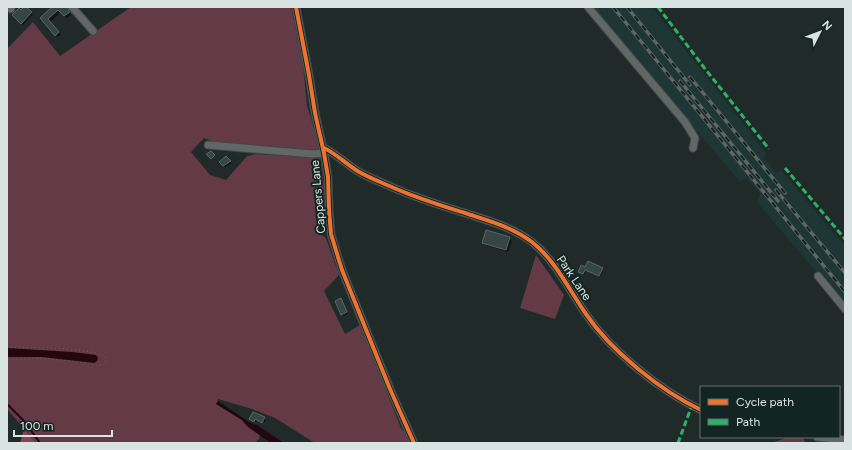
<svg xmlns="http://www.w3.org/2000/svg" width="852" height="450" viewBox="0 0 852 450" font-family="Figtree,sans-serif">
<rect width="100%" height="100%" fill="#202a28"/>
<path fill="#1e3734" d="M 592,7 L 652,7 L 766,153 L 764,158 L 777,173 L 781,170 L 845,246 L 845,306 L 757,202 L 760,194 L 747,178 L 740,182 Z"/>
<path fill="#633a45" d="M 131,7 L 291,7 L 302,55 L 307,105 L 320,148 L 314,151 L 214,142 L 204,138 L 191,152 L 210,175 L 226,180 L 247,156 L 256,154 L 268,155 L 270,152 L 320,158 L 324,183 L 325,207 L 322,209 L 325,219 L 317,231 L 326,238 L 339,275 L 324,291 L 345,334 L 360,325 L 401,428 L 406,433 L 411,443 L 315,443 L 275,418 L 252,409 L 218,399 L 217,404 L 242,420 L 248,427 L 260,435 L 259,439 L 256,441 L 258,443 L 36,443 L 7,409 L 7,49 L 33,22 L 60,56 Z
M 536,255 L 564,295 L 555,319 L 520,308 Z
M 786,438 L 803,438 L 805,442 L 819,443 L 771,443 Z"/>
<path fill="#874257" d="M 24,429 L 36,443 L 20,443 Z"/>
<path fill="#250610" d="M 7,348 L 72,352 L 96,355 L 98,358 L 97,361 L 94,363 L 42,357 L 7,357 Z
M 218,401 L 249,422 L 257,425 L 284,443 L 271,443 L 248,427 L 242,420 L 216,404 Z"/>
<path fill="#0007" d="M 25,7 L 33,14 L 23,25 L 13,15 L 21,11 Z
M 54,7 L 70,7 L 69,11 L 71,15 L 67,18 L 61,12 L 50,22 L 61,35 L 58,37 L 41,18 Z
M 226,157 L 232,163 L 226,167 L 220,162 Z
M 509,238 L 512,241 L 508,252 L 486,245 L 483,242 Z
M 582,267 L 602,269 L 603,270 L 601,276 L 586,270 L 585,274 L 579,272 Z
M 341,299 L 348,314 L 343,316 L 342,314 Z
M 264,418 L 266,420 L 264,423 L 257,420 L 256,422 L 250,419 Z"/>
<g fill="none" stroke-linecap="round" stroke-linejoin="round">
<path stroke="#250610" stroke-width="2" d="M 7,404 L 25,422 L 40,443"/>
</g>
<path fill="#354643" stroke="#5e6665" d="M 24,7 L 26,7 L 32,12 L 21,24 L 12,15 L 19,8 L 21,10 Z
M 52,7 L 67,7 L 70,12 L 64,16 L 58,10 L 48,19 L 59,32 L 55,36 L 40,18 Z
M 211,151 L 215,155 L 211,159 L 206,154 Z
M 226,156 L 231,161 L 223,166 L 219,162 Z
M 486,230 L 510,237 L 506,250 L 482,243 Z
M 588,261 L 603,268 L 599,276 L 585,270 L 583,274 L 578,272 L 581,265 L 585,267 Z
M 341,298 L 347,312 L 341,315 L 335,301 Z
M 253,412 L 265,417 L 262,423 L 255,419 L 254,422 L 249,419 Z"/>
<g fill="none" stroke-linecap="round" stroke-linejoin="round">
<defs>
<path id="minor" d="M 11,7 L 11,9
M 72,7 L 93,31
M 296,7 L 309,75 L 315,113 L 324,153 L 328,177 L 329,210 L 331,234 L 342,270 L 390,389 L 414,443
M 588,7 L 685,122 L 695,138 L 693,148
M 208,145 L 313,154 L 324,153
M 324,148 C 337,154 348,166 361,173 C 372,179 383,183 394,188 C 419,199 446,207 471,215 C 493,222 513,228 532,242 C 556,261 569,290 586,314 C 611,351 661,391 701,410
M 818,276 L 845,309
M 817,437 L 845,440"/>
</defs>
<use href="#minor" stroke="#3f4847" stroke-width="9"/>
<path stroke="#5f6664" stroke-width="1" stroke-dasharray="1 3" stroke-linecap="butt" d="M 7,347 C 24,347 98,348 106,357 L 106,363 L 103,365 L 98,366 L 87,363 L 42,358 L 7,360"/>
<use href="#minor" stroke="#606765" stroke-width="7"/>
<defs>
<path id="rail" d="M 613,7 L 845,292
M 627,7 L 690,85
M 690,77 L 785,193
M 680,81 L 778,201
M 776,190 L 845,273"/>
</defs>
<use href="#rail" stroke="#606665" stroke-width="3.5"/>
<use href="#rail" stroke="#132523" stroke-width="2" stroke-dasharray="6" stroke-linecap="butt"/>
<path stroke="#2db169" stroke-width="3" stroke-dasharray="6 3" stroke-linecap="butt" d="M 658,7 L 706,70 L 769,149
M 785,168 L 845,239
M 678,443 L 692,405"/>
<defs>
<path id="cycleway" d="M 296,7 L 309,75 L 315,113 L 324,153 L 328,177 L 329,210 L 331,234 L 342,270 L 390,389 L 414,443
M 324,148 C 337,154 348,166 361,173 C 372,179 383,183 394,188 C 419,199 446,207 471,215 C 493,222 513,228 532,242 C 556,261 569,290 586,314 C 611,351 661,391 701,410"/>
</defs>
<use href="#cycleway" stroke="#132523" stroke-width="6"/>
<use href="#cycleway" stroke="#ef722f" stroke-width="4"/>
</g>
<g text-anchor="middle" dominant-baseline="central" stroke-width="4" stroke-linejoin="round" paint-order="stroke">
<g font-size="12" fill="#d9e4e2" stroke="#132523">
<text transform="translate(318 197) rotate(-95)">Cappers Lane</text>
<text transform="translate(574 278) rotate(56)">Park Lane</text>
</g>
</g>
<rect width="852" height="450" fill="none" stroke="#d9e4e2" stroke-width="16"/>
<rect x="700" y="386" width="140" height="52" fill="#132523" stroke="#62716f"/>
<rect x="708" y="399" width="20" height="6" fill="#ef722f" stroke="#62716f"/>
<text x="736" y="406" font-size="12" fill="#d9e4e2">Cycle path</text>
<rect x="708" y="419" width="20" height="6" fill="#2db169" stroke="#62716f"/>
<text x="736" y="426" font-size="12" fill="#d9e4e2">Path</text>
<g transform="translate(820 32) rotate(48)" stroke="#132523" stroke-width="3" paint-order="stroke">
<path d="M0-3L7 15L0 10L-7 15Z" fill="#d9e4e2"/>
<text y="-6" font-size="11" font-weight="bold" text-anchor="middle" fill="#d9e4e2">N</text>
</g>
<path d="M14 430v6h98v-6" fill="none" stroke="#d9e4e2" stroke-width="2"/>
<text x="20" y="430" font-size="12" fill="#d9e4e2" stroke="#132523" stroke-width="3" paint-order="stroke">100 m</text>
</svg>
